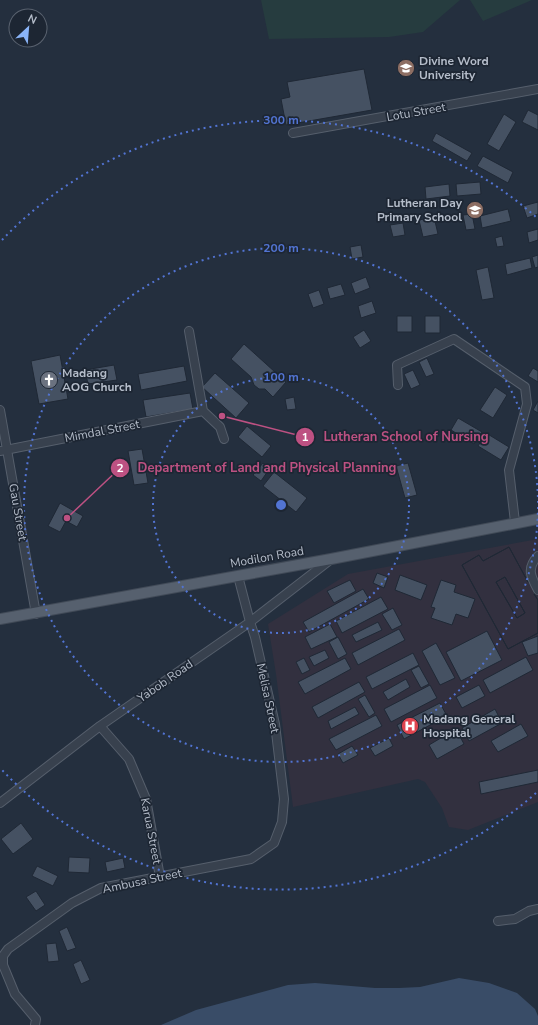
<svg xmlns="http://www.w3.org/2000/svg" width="538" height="1025" viewBox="0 0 538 1025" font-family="'Nunito Sans',sans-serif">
<rect width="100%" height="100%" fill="#242f3e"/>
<path fill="#32303f" d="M 538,539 L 538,802 L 468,830 L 449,827 L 442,808 L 425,782 L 418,779 L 293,807 L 276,674 L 268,624 L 348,574 Z"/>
<path fill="#263c3f" d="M 261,0 L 460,0 L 423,32 L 389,37 L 269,39 Z
M 470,0 L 532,0 L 483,21 Z"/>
<path fill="#394c67" d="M 459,978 L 489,983 L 517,993 L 535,1009 L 538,1016 L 538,1025 L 161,1025 L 196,1010 L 288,985 L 315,983 L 375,988 L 399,988 L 420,987 Z"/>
<path fill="#455162" stroke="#1f2835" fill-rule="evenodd" d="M 364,69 L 372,110 L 286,125 L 281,99 L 290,97 L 287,82 Z
M 528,110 L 538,115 L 538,130 L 522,122 Z
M 504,114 L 516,122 L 499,151 L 487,144 Z
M 436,133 L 472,153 L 467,161 L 432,141 Z
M 483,156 L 513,172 L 508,183 L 477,166 Z
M 480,182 L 481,194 L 457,196 L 456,184 Z
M 449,184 L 450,196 L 426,199 L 425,187 Z
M 538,202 L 538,214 L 527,218 L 523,206 Z
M 508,209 L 511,221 L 482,228 L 480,216 Z
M 472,214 L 475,229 L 466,230 L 463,215 Z
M 434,217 L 438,234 L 423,237 L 419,220 Z
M 403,223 L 405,235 L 393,237 L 390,225 Z
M 538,229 L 538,240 L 529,243 L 527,232 Z
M 502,236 L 504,246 L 497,247 L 495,238 Z
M 361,245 L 363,257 L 352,259 L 350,247 Z
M 538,255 L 538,267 L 535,268 L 532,257 Z
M 530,258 L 532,268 L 507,275 L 505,264 Z
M 488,267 L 494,298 L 482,300 L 476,270 Z
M 366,277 L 370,288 L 355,294 L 351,283 Z
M 341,284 L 345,295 L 330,299 L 327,288 Z
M 319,290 L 324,304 L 313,308 L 308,294 Z
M 372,301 L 376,313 L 361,318 L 358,306 Z
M 397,316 L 412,316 L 412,332 L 397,332 Z
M 425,316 L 440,316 L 440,333 L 425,333 Z
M 364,330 L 371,341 L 360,348 L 353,337 Z
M 244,344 L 286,382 L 273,397 L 265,389 L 259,389 L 254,385 L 251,377 L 231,359 Z
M 60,355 L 68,399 L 39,404 L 31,361 Z
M 427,358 L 434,374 L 426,377 L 419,362 Z
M 114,365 L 117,380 L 88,384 L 85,370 Z
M 184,366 L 187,381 L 141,390 L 138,374 Z
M 533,368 L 538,371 L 538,382 L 528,376 Z
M 413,370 L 420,385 L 411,389 L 404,374 Z
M 215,373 L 249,403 L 236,418 L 202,387 Z
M 495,387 L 507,395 L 493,418 L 480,410 Z
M 190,393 L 193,409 L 146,417 L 143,400 Z
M 294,397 L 296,409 L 287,410 L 285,399 Z
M 538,401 L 538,413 L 533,410 Z
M 458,418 L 482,432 L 474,444 L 451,430 Z
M 247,426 L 271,446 L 262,457 L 238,437 Z
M 486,433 L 509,447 L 501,460 L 478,446 Z
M 142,449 L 148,483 L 134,485 L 128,451 Z
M 263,463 L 270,468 L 261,481 L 253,475 Z
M 408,463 L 417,495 L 405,498 L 396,466 Z
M 274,472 L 307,498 L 296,512 L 263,486 Z
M 60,503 L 83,516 L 77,527 L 66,521 L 60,532 L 48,526 Z
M 509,547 L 528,582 L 536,577 L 538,580 L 538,592 L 534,594 L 538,600 L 538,633 L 508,649 L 462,565 L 479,555 L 483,561 ZM 505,577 L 525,613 L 517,618 L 496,582 Z
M 509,547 L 528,582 L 536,577 L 538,580 L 538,592 L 534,594 L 538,600 L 538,633 L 508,649 L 462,565 L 479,555 L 483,561 ZM 505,577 L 525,613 L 517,618 L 496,582 Z
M 377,573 L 388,577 L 384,588 L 373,583 Z
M 400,575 L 427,585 L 421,600 L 395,590 Z
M 350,580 L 356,591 L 334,603 L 327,591 Z
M 441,580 L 456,585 L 454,592 L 475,599 L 468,618 L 456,614 L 452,625 L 431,618 L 435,608 L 431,607 Z
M 363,589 L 369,599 L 309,632 L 303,622 Z
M 381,597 L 388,609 L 342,633 L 336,621 Z
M 393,608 L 402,625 L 392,630 L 382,614 Z
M 378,622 L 382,630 L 356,642 L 352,635 Z
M 330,624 L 337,637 L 311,649 L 305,637 Z
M 399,629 L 405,640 L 358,665 L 352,653 Z
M 487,631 L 502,660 L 461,681 L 446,652 Z
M 538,636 L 538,653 L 528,656 L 522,642 Z
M 338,637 L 347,654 L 338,659 L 329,642 Z
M 436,643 L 455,678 L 440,685 L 422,651 Z
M 325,650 L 329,658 L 314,666 L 309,657 Z
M 413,653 L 419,665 L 372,689 L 366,677 Z
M 526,657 L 533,670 L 490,693 L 483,680 Z
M 304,658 L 310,670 L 302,674 L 296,662 Z
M 345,658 L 351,669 L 305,694 L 298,682 Z
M 419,666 L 429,684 L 421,688 L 411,670 Z
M 406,679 L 410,687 L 388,700 L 383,692 Z
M 359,682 L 365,692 L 318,718 L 312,707 Z
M 430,685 L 437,698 L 391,722 L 384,709 Z
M 479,685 L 485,696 L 462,708 L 456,697 Z
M 365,695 L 375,713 L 369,717 L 358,699 Z
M 440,703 L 447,716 L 404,739 L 397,725 Z
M 355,707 L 359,714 L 331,729 L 328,721 Z
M 495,709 L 502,723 L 469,741 L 462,728 Z
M 376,715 L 382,726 L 336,750 L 329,739 Z
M 521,724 L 528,736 L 498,752 L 491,741 Z
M 456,729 L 464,744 L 437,759 L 429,745 Z
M 389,738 L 393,746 L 375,756 L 370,748 Z
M 352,746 L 358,755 L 343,763 L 338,754 Z
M 538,770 L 538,782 L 481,794 L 479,782 Z
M 21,823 L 33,839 L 13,854 L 1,839 Z
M 69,857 L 90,858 L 89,873 L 68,872 Z
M 123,858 L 125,868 L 107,872 L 105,862 Z
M 37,866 L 58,876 L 53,886 L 32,876 Z
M 36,891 L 45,905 L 36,911 L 26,897 Z
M 67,927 L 76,948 L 67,951 L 59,931 Z
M 56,943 L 59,961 L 48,962 L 46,944 Z
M 81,960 L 90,980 L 81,984 L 73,964 Z"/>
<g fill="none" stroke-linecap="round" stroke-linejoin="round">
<defs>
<path id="minor" d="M 293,133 L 538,89
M 189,331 L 203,411 L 220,427 L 224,439
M 398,385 L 397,365 L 454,339 L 525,387 L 527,404 L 509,470 L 515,522
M 0,410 L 36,614
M 0,451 L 203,411
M 538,556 C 526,568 531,577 538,590
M 100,726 L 129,759 L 146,799 L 160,877
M 0,803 L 100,726 L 250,622 L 330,560
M 498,921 L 515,919 L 529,911 L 538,909
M 35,1025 L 36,1019 L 15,994 L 3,965 L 3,956 L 8,949 L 72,903 L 101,888 L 251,859 L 274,843 L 282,822 L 284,799 L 275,724 L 255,637 L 250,622 L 238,576"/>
<path id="major" d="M 0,619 L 331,559 L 538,519"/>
</defs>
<use href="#minor" stroke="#565f6c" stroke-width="10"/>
<use href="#major" stroke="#414a57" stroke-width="12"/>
<use href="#minor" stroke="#38414e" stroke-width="8"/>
<use href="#major" stroke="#56606e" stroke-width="10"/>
</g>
<g fill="none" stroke="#5274d3" stroke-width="2" stroke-dasharray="2 4">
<circle cx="281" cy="505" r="128"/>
<path d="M538 507A257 257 0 1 1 538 503"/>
<path d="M536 793A385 385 0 0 1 2 770M2 240A385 385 0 0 1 536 217"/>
</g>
<defs>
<symbol id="university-disc" viewBox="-11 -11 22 22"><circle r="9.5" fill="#8d6e63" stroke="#1d2633"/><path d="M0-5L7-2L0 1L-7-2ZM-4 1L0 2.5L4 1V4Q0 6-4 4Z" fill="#fff"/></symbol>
<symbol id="school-disc" viewBox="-11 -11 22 22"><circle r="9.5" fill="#8d6e63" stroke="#1d2633"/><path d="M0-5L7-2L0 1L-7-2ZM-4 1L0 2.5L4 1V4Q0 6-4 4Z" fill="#fff"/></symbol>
<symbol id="church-disc" viewBox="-11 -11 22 22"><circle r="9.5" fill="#6b7280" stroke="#1d2633"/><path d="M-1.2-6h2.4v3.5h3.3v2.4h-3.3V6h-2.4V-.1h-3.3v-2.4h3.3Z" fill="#fff"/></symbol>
<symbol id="hospital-disc" viewBox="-11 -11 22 22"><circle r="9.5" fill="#e0444e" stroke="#1d2633"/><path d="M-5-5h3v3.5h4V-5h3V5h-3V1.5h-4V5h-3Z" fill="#fff"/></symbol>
</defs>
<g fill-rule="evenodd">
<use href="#university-disc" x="396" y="58" width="20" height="20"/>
<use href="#school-disc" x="465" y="200" width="20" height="20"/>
<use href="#church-disc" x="39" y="370" width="20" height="20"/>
<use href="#hospital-disc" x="400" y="716" width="20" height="20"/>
</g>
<g text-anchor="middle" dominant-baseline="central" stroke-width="3.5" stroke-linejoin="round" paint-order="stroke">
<g font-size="12" font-weight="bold" fill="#b4bcc9" stroke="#1d2633" text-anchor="start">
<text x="419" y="61">Divine Word<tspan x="419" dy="14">University</tspan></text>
<text x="462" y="203" text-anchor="end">Lutheran Day<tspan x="462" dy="14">Primary School</tspan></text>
<text x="62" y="373">Madang<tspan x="62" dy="14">AOG Church</tspan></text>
<text x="423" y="719">Madang General<tspan x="423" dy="14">Hospital</tspan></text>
</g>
<g font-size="12" fill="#b4bcc9" stroke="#1d2633">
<text transform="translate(416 112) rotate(-10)">Lotu Street</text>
<text transform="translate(102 431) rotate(-11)">Mimdal Street</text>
<text transform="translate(18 512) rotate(80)">Gau Street</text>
<text transform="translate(267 557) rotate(-10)">Modilon Road</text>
<text transform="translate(165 681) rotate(-35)">Yabob Road</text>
<text transform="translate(268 698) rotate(78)">Melisa Street</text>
<text transform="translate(151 831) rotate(79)">Karua Street</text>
<text transform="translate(142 881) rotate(-12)">Ambusa Street</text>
</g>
</g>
<circle cx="281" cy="505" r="6" fill="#5274d3" stroke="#1d2633" stroke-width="2"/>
<g font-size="12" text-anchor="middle" font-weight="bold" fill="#5274d3" stroke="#1d2633" stroke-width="3.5" stroke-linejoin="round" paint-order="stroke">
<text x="281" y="124">300 m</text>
<text x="281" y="252">200 m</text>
<text x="281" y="381">100 m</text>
</g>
<path fill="none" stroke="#bd5182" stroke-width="1.5" d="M222 416L305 437M67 518L120 468"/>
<g fill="#bd5182" stroke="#1d2633" stroke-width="1.5">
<circle cx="222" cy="416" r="4"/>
<circle cx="67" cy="518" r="4"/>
<circle cx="305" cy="437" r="10"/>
<circle cx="120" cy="468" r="10"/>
</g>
<g font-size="12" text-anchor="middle" font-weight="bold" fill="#fff">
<text x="305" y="441">1</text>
<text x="120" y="472">2</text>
</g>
<g font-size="13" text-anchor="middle" font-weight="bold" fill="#bd5182" stroke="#1d2633" stroke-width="3.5" stroke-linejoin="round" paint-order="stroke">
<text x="406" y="441">Lutheran School of Nursing</text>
<text x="267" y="472">Department of Land and Physical Planning</text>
</g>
<g transform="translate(28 28) rotate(26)"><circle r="19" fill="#1d2633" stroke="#59626f"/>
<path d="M0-3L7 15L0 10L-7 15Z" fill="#8ab4f8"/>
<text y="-6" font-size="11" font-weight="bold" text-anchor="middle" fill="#b4bcc9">N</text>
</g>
</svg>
